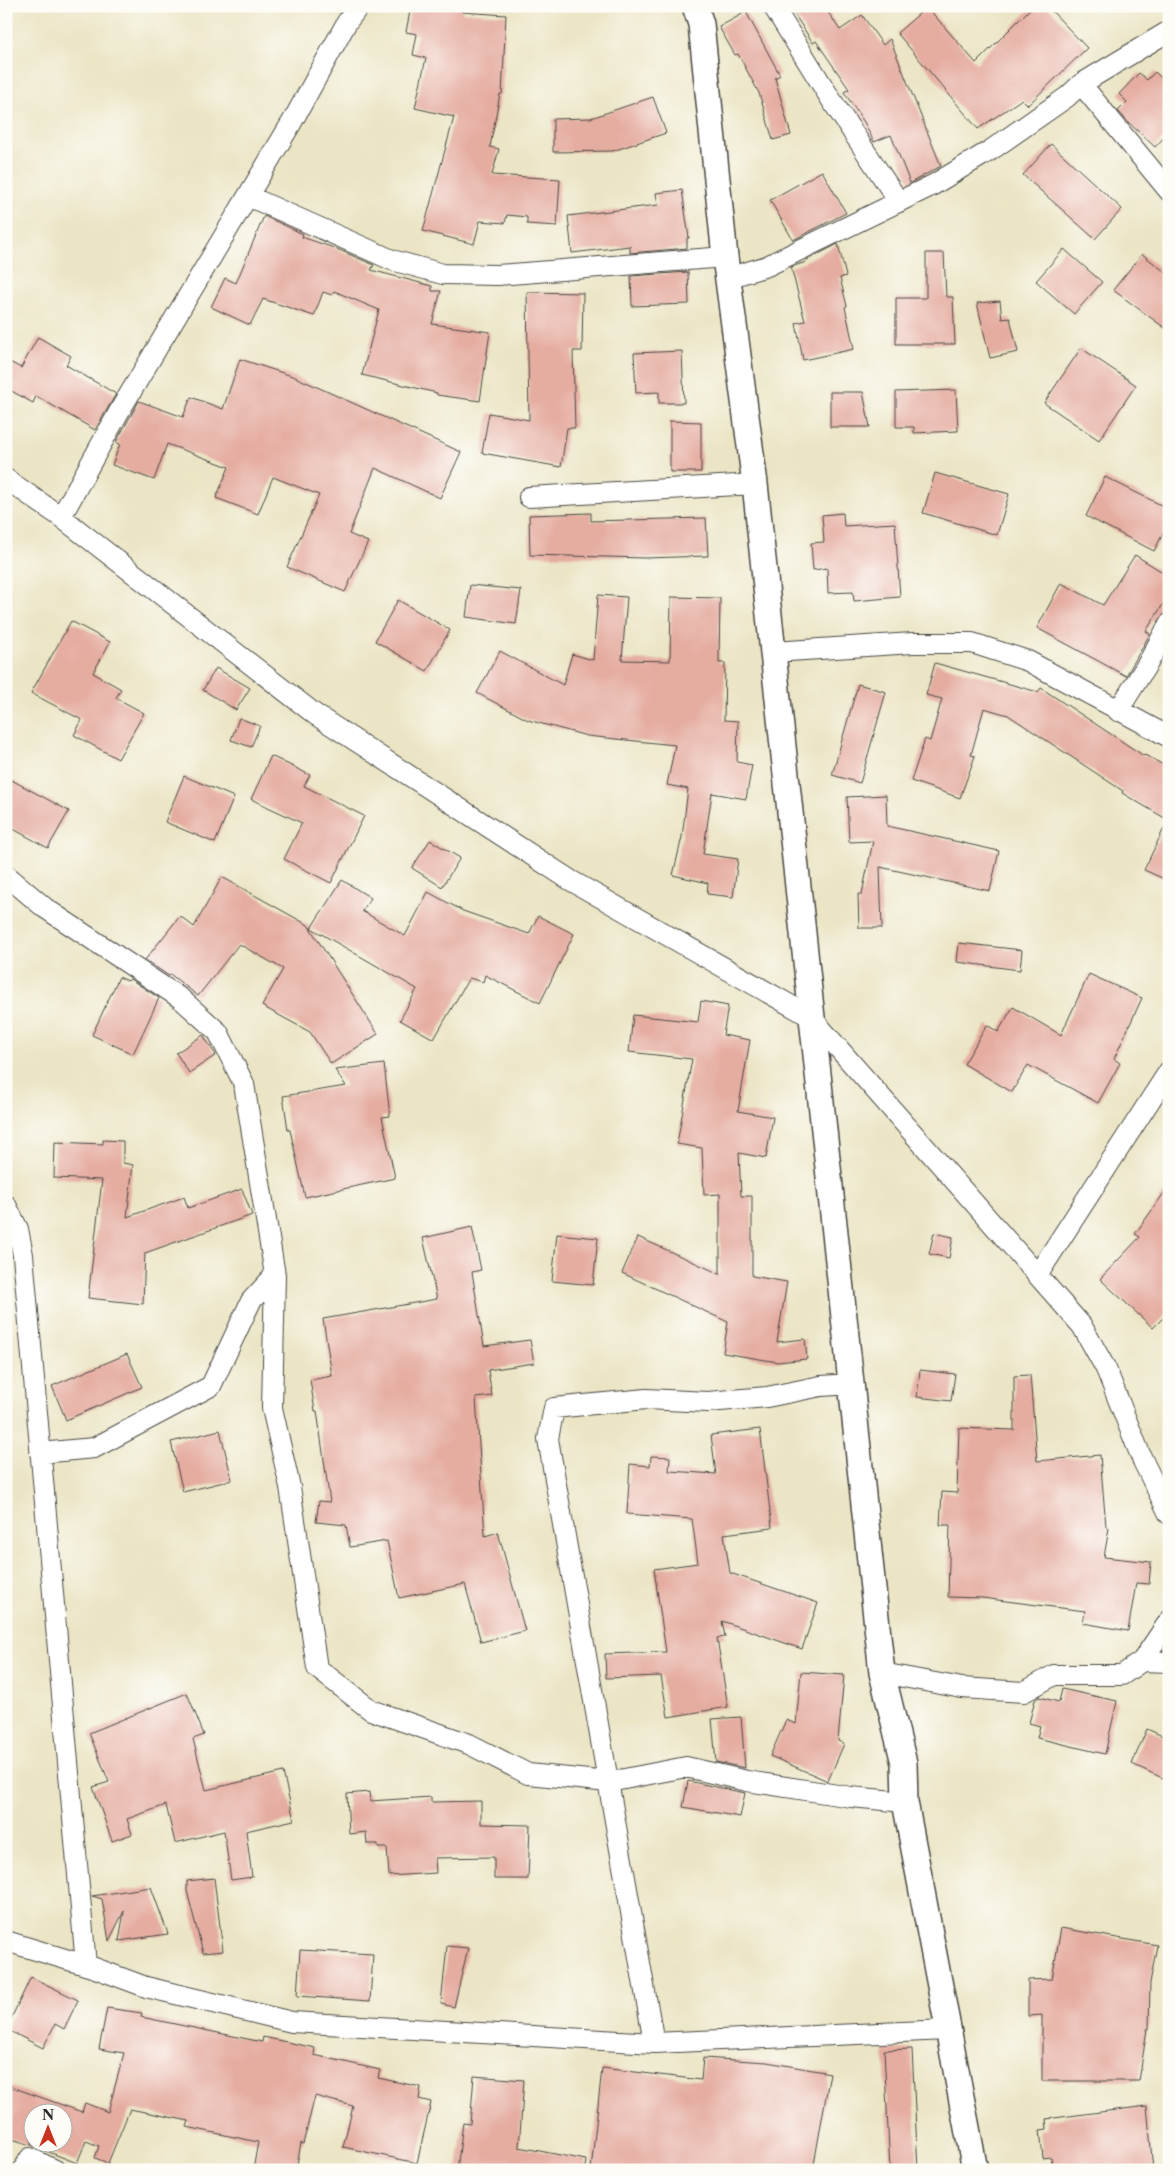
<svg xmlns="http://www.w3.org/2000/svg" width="1175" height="2176" viewBox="0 0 1175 2176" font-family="'Libre Caslon Text',serif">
<rect width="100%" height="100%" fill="#fdfcf7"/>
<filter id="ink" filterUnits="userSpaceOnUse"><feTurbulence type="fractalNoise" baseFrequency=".02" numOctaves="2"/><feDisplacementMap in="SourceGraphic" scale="10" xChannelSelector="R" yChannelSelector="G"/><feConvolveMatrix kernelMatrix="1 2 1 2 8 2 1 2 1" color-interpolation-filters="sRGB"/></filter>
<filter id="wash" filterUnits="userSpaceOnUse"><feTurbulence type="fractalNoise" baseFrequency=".0096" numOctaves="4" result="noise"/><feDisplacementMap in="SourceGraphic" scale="20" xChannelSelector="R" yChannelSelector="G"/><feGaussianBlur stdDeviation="1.12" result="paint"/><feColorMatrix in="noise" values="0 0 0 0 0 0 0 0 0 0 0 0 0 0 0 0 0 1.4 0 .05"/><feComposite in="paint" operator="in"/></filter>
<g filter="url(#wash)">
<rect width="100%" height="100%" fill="#ebe5c5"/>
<g id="blocks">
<path fill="#e5aca0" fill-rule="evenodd" d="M 411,6 L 463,6 L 462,12 L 506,15 L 502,94 L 500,94 L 490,147 L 499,149 L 492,175 L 560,179 L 557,226 L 527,224 L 527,217 L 507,215 L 505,223 L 480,221 L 474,244 L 423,231 L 454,117 L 415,108 L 426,58 L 413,55 L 417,34 L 406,32 Z
M 789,6 L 824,6 L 840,30 L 862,15 L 883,45 L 890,39 L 941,166 L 910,183 L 891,135 L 874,142 L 864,122 L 844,92 L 849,89 L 816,41 L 813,43 Z
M 1033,6 L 1047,6 L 1087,48 L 1028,105 L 1022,99 L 978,129 L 897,33 L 927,7 L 976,63 Z
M 746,12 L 780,75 L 775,78 L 791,135 L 773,140 L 759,93 L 738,54 L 735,55 L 719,27 Z
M 1155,72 L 1169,85 L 1169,132 L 1155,147 L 1128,122 L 1118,111 L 1127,102 L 1119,94 L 1139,73 L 1147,80 Z
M 653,97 L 666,133 L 613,151 L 553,152 L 553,119 L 591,118 Z
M 1051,144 L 1122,209 L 1095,239 L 1023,175 Z
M 822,171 L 846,213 L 793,240 L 770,200 Z
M 682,190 L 689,238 L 687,238 L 687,248 L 630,253 L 630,246 L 572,253 L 568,216 L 658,205 L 656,193 Z
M 264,216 L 303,234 L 302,237 L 337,249 L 374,265 L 371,270 L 432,286 L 432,291 L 441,291 L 432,324 L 490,332 L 480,401 L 437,395 L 437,393 L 362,375 L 379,310 L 334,291 L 332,295 L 323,292 L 314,316 L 263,299 L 250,325 L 211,307 L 225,278 L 236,283 Z
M 838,244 L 846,276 L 840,278 L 847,306 L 845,307 L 854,349 L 803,360 L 796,323 L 805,321 L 791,267 L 806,262 L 805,261 Z
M 1064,249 L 1102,282 L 1074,314 L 1036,281 Z
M 926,253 L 944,253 L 946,297 L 953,297 L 955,344 L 896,344 L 896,298 L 926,298 Z
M 1142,254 L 1169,275 L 1169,331 L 1113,290 Z
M 688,272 L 689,304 L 632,306 L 631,276 Z
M 527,292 L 583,293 L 582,351 L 573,351 L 575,428 L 567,428 L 561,467 L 482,453 L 489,413 L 529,420 Z
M 1000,301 L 1002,319 L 1010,318 L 1018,352 L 990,358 L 977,303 Z
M 38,337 L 71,356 L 66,365 L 116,394 L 95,430 L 36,396 L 33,403 L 6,388 L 6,360 L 21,368 Z
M 1081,348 L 1136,385 L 1099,440 L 1044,403 Z
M 682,351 L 684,403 L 659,403 L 659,392 L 636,393 L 634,353 Z
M 240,359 L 295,377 L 461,452 L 440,498 L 375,468 L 349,534 L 368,542 L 345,592 L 287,567 L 319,495 L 273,477 L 258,514 L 216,498 L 229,467 L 167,444 L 154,480 L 112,465 L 120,444 L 116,442 L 139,401 L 183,417 L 191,397 L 223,409 Z
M 956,390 L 958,431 L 914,433 L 914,427 L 896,427 L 896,392 Z
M 830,392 L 863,392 L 870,427 L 830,427 Z
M 670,421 L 701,422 L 701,472 L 670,472 Z
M 935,473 L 1009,494 L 997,535 L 923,513 Z
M 1105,477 L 1169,509 L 1169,522 L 1154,551 L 1086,516 Z
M 591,513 L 591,521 L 706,518 L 708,556 L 645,558 L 530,555 L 529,515 Z
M 843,513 L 844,526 L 895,523 L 900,597 L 854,601 L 853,592 L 828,593 L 827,568 L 813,570 L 811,543 L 824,542 L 822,515 Z
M 1135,555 L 1169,576 L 1169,595 L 1146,631 L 1150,634 L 1126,676 L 1037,628 L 1061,583 L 1103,605 Z
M 470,585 L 521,590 L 516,624 L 466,617 Z
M 598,595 L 627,597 L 622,660 L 670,661 L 671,597 L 720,598 L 719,663 L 725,663 L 724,720 L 738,721 L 737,762 L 752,765 L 746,799 L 712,793 L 703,854 L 738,859 L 733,897 L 707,894 L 708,883 L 673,875 L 682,837 L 688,789 L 667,785 L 675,745 L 587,736 L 528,720 L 477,693 L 500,651 L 563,685 L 572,654 L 593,660 Z
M 398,600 L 450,630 L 427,671 L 375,641 Z
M 71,621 L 110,642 L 93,673 L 121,689 L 116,698 L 144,713 L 118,759 L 74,735 L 82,720 L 31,693 Z
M 935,663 L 1038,692 L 1041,688 L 1144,756 L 1145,755 L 1169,768 L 1169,881 L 1144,870 L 1168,820 L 1122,793 L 1123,791 L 1008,715 L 984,708 L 971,755 L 975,756 L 960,798 L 911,781 L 925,739 L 930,741 L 942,699 L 926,695 Z
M 216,668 L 250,688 L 236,710 L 203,690 Z
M 858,684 L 886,692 L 860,783 L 832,775 Z
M 239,718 L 260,726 L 251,747 L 231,740 Z
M 271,756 L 310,775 L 304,786 L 364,816 L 331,883 L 284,859 L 302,823 L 251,799 Z
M 184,776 L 234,797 L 215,843 L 165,822 Z
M 6,777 L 69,811 L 48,848 L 6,825 Z
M 886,795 L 887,826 L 999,851 L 990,891 L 880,867 L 882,928 L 859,928 L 858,894 L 862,894 L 873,841 L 849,842 L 847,797 Z
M 430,840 L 460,858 L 442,887 L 412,868 Z
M 222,877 L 308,925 L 378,1034 L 331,1064 L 310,1032 L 262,1006 L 283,969 L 239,944 L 198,996 L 170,974 L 169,976 L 145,960 L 180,916 L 194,927 Z
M 342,880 L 371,898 L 362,911 L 405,936 L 428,892 L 463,911 L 529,934 L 538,916 L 574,934 L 540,1003 L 485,975 L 483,982 L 469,978 L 434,1039 L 400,1020 L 417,989 L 311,928 Z
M 959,943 L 1022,950 L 1020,970 L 957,962 Z
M 1089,974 L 1142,998 L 1114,1059 L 1120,1063 L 1098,1103 L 1028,1065 L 1012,1092 L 964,1064 L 987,1025 L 998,1032 L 1013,1007 L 1061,1035 Z
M 119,977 L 128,981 L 130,979 L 159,998 L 133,1054 L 92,1035 Z
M 701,1001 L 728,1006 L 723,1035 L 750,1040 L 738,1111 L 773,1117 L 766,1158 L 739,1153 L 741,1196 L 752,1196 L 752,1276 L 787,1282 L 777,1342 L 805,1339 L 807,1359 L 778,1362 L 723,1353 L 728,1322 L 622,1273 L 638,1237 L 720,1274 L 720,1194 L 704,1195 L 702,1148 L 677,1144 L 692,1059 L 629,1052 L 633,1015 L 698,1022 Z
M 203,1035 L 216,1055 L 189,1073 L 176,1053 Z
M 384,1064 L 390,1116 L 382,1117 L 395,1178 L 305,1197 L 290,1130 L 288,1130 L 283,1096 L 346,1086 L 335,1070 Z
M 103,1140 L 123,1141 L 123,1163 L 133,1165 L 127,1217 L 184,1197 L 188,1208 L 242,1189 L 252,1215 L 145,1253 L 143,1304 L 88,1298 L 102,1180 L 54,1178 L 55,1142 L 103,1144 Z
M 1169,1186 L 1169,1312 L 1153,1328 L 1100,1279 L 1140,1237 L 1135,1234 Z
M 472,1227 L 481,1270 L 472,1272 L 484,1346 L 530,1340 L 534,1363 L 488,1370 L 492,1396 L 476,1398 L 485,1536 L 498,1532 L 525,1631 L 481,1642 L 465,1584 L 399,1598 L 387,1541 L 350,1547 L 346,1525 L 316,1522 L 319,1501 L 330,1502 L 317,1411 L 315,1411 L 310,1380 L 332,1376 L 323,1319 L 437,1299 L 423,1238 Z
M 934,1233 L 953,1237 L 949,1258 L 929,1254 Z
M 557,1234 L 598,1238 L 593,1285 L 552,1281 Z
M 127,1354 L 142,1387 L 66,1420 L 52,1386 Z
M 920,1370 L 955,1374 L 951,1401 L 917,1397 Z
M 1030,1375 L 1037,1461 L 1100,1455 L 1106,1527 L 1109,1528 L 1104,1557 L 1151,1562 L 1149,1584 L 1136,1583 L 1128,1631 L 1083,1623 L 1085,1611 L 982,1598 L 948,1597 L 950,1525 L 940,1525 L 942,1492 L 957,1493 L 959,1428 L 1014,1430 L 1014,1376 Z
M 760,1429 L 772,1528 L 724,1534 L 730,1573 L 818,1603 L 802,1649 L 722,1621 L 725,1637 L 717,1638 L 728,1707 L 668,1717 L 661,1676 L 606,1678 L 605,1654 L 666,1652 L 654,1569 L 698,1563 L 692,1519 L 627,1514 L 630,1464 L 650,1466 L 651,1456 L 670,1457 L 669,1471 L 716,1474 L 711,1435 Z
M 220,1430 L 232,1480 L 183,1492 L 171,1442 Z
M 801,1672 L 844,1675 L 838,1741 L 844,1744 L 828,1781 L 770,1756 L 786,1720 L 796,1724 Z
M 1062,1689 L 1117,1701 L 1105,1754 L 1037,1738 L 1040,1726 L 1029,1723 L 1035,1700 L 1039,1697 L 1059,1702 Z
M 187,1693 L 204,1735 L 193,1739 L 206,1790 L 283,1772 L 294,1820 L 246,1831 L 252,1877 L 231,1880 L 224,1831 L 175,1843 L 166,1805 L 127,1819 L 132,1834 L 112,1841 L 93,1787 L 109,1782 L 89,1733 Z
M 741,1717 L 745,1768 L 716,1762 L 712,1719 Z
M 1147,1729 L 1169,1739 L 1169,1781 L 1132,1764 Z
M 688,1781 L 745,1793 L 740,1817 L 683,1807 Z
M 369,1792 L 370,1801 L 431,1797 L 431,1802 L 481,1801 L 481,1824 L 530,1825 L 528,1879 L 494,1879 L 494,1857 L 435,1858 L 436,1873 L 389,1876 L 387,1848 L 378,1848 L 378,1844 L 367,1844 L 366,1832 L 349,1834 L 347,1794 Z
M 214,1878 L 223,1951 L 203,1953 L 187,1891 L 187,1881 Z
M 151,1887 L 168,1934 L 119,1941 L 124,1911 L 109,1941 L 102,1899 L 92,1896 Z
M 1061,1928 L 1157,1945 L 1150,1983 L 1149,2029 L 1147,2029 L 1139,2081 L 1042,2081 L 1042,2015 L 1028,2016 L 1028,1980 L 1052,1979 Z
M 447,1946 L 468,1948 L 454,2007 L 441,2004 Z
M 300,1950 L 373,1954 L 370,2001 L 297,1996 Z
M 31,1977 L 78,2000 L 64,2029 L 55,2024 L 43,2048 L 6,2029 Z
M 107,2008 L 142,2013 L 141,2017 L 262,2042 L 263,2037 L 315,2048 L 314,2055 L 380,2070 L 378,2078 L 421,2087 L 419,2099 L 431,2102 L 417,2163 L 343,2147 L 353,2106 L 315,2096 L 303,2144 L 301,2143 L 296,2170 L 253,2170 L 258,2142 L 187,2127 L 189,2121 L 130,2109 L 108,2163 L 95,2158 L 99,2146 L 86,2141 L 77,2163 L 31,2145 L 6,2137 L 6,2085 L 82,2112 L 85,2103 L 108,2112 L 124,2053 L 99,2049 ZM 32,2114 L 62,2114 L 62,2144 L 32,2144 Z
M 912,2049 L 918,2170 L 890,2170 L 884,2050 Z
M 703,2058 L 767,2062 L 830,2073 L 813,2170 L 591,2170 L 602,2068 L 701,2080 Z
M 474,2076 L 524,2080 L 519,2147 L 586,2160 L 585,2170 L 457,2170 L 463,2123 L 470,2124 Z
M 1147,2106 L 1153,2170 L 1053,2170 L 1051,2157 L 1043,2158 L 1040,2130 L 1047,2129 L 1046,2119 Z"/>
</g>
</g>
<g filter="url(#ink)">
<use href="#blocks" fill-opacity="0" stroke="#484742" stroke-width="1"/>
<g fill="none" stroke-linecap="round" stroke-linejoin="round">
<defs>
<path id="minor" d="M 773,6 L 832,101 L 899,202
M 1081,84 L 1169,191
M 248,196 L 392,260 L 443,274 L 498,275 L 725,257
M 728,278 L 767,266 L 933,185 L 991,150 L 1067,97 L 1081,84 L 1169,31
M 6,479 L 61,517 L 316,715 L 570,880 L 811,1017 L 1082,1326 L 1106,1369 L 1142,1459 L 1169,1514
M 529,497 L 755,484
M 61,517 L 120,410 L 292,122 L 347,22 L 359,6
M 773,652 L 913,643 L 972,643 L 1028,661 L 1169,737
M 1118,711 L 1148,663 L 1169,624
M 6,875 L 45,908 L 180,998 L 218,1032 L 244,1084 L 275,1275 L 272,1408 L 290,1487 L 317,1668 L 371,1710 L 469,1744 L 528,1774 L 609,1782 L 686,1767 L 747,1781 L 851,1797 L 905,1802
M 6,1205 L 18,1229 L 23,1255 L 86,1965
M 1038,1274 L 1169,1071
M 40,1453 L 94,1448 L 211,1386 L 251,1301 L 275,1275
M 1142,1661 L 1169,1662
M 882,1673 L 962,1688 L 1024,1692 L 1054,1675 L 1122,1675 L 1142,1661 L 1169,1621
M 6,1941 L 95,1968 L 146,1987 L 292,2022 L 654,2043 L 947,2030
M 654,2043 L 548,1439 L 554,1408 L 646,1399 L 708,1402 L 767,1397 L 821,1386 L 852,1384
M 23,2170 L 30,2158 L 55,2170"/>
<path id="tertiary" d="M 695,6 L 701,24 L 725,257 L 755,484 L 882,1673 L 904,1763 L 905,1802 L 975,2170"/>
</defs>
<use href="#minor" stroke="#484742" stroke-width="22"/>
<use href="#tertiary" stroke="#484742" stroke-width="28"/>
<use href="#minor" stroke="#fff" stroke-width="20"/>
<use href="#tertiary" stroke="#fff" stroke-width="25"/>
</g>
</g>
<rect width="1175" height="2176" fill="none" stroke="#fdfcf7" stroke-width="25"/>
<g transform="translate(48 2128)"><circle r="24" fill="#fdfcf7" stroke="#a9a8a5"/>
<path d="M0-4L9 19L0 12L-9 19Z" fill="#c8321e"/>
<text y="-8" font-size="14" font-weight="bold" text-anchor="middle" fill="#2b2b2b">N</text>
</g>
</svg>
